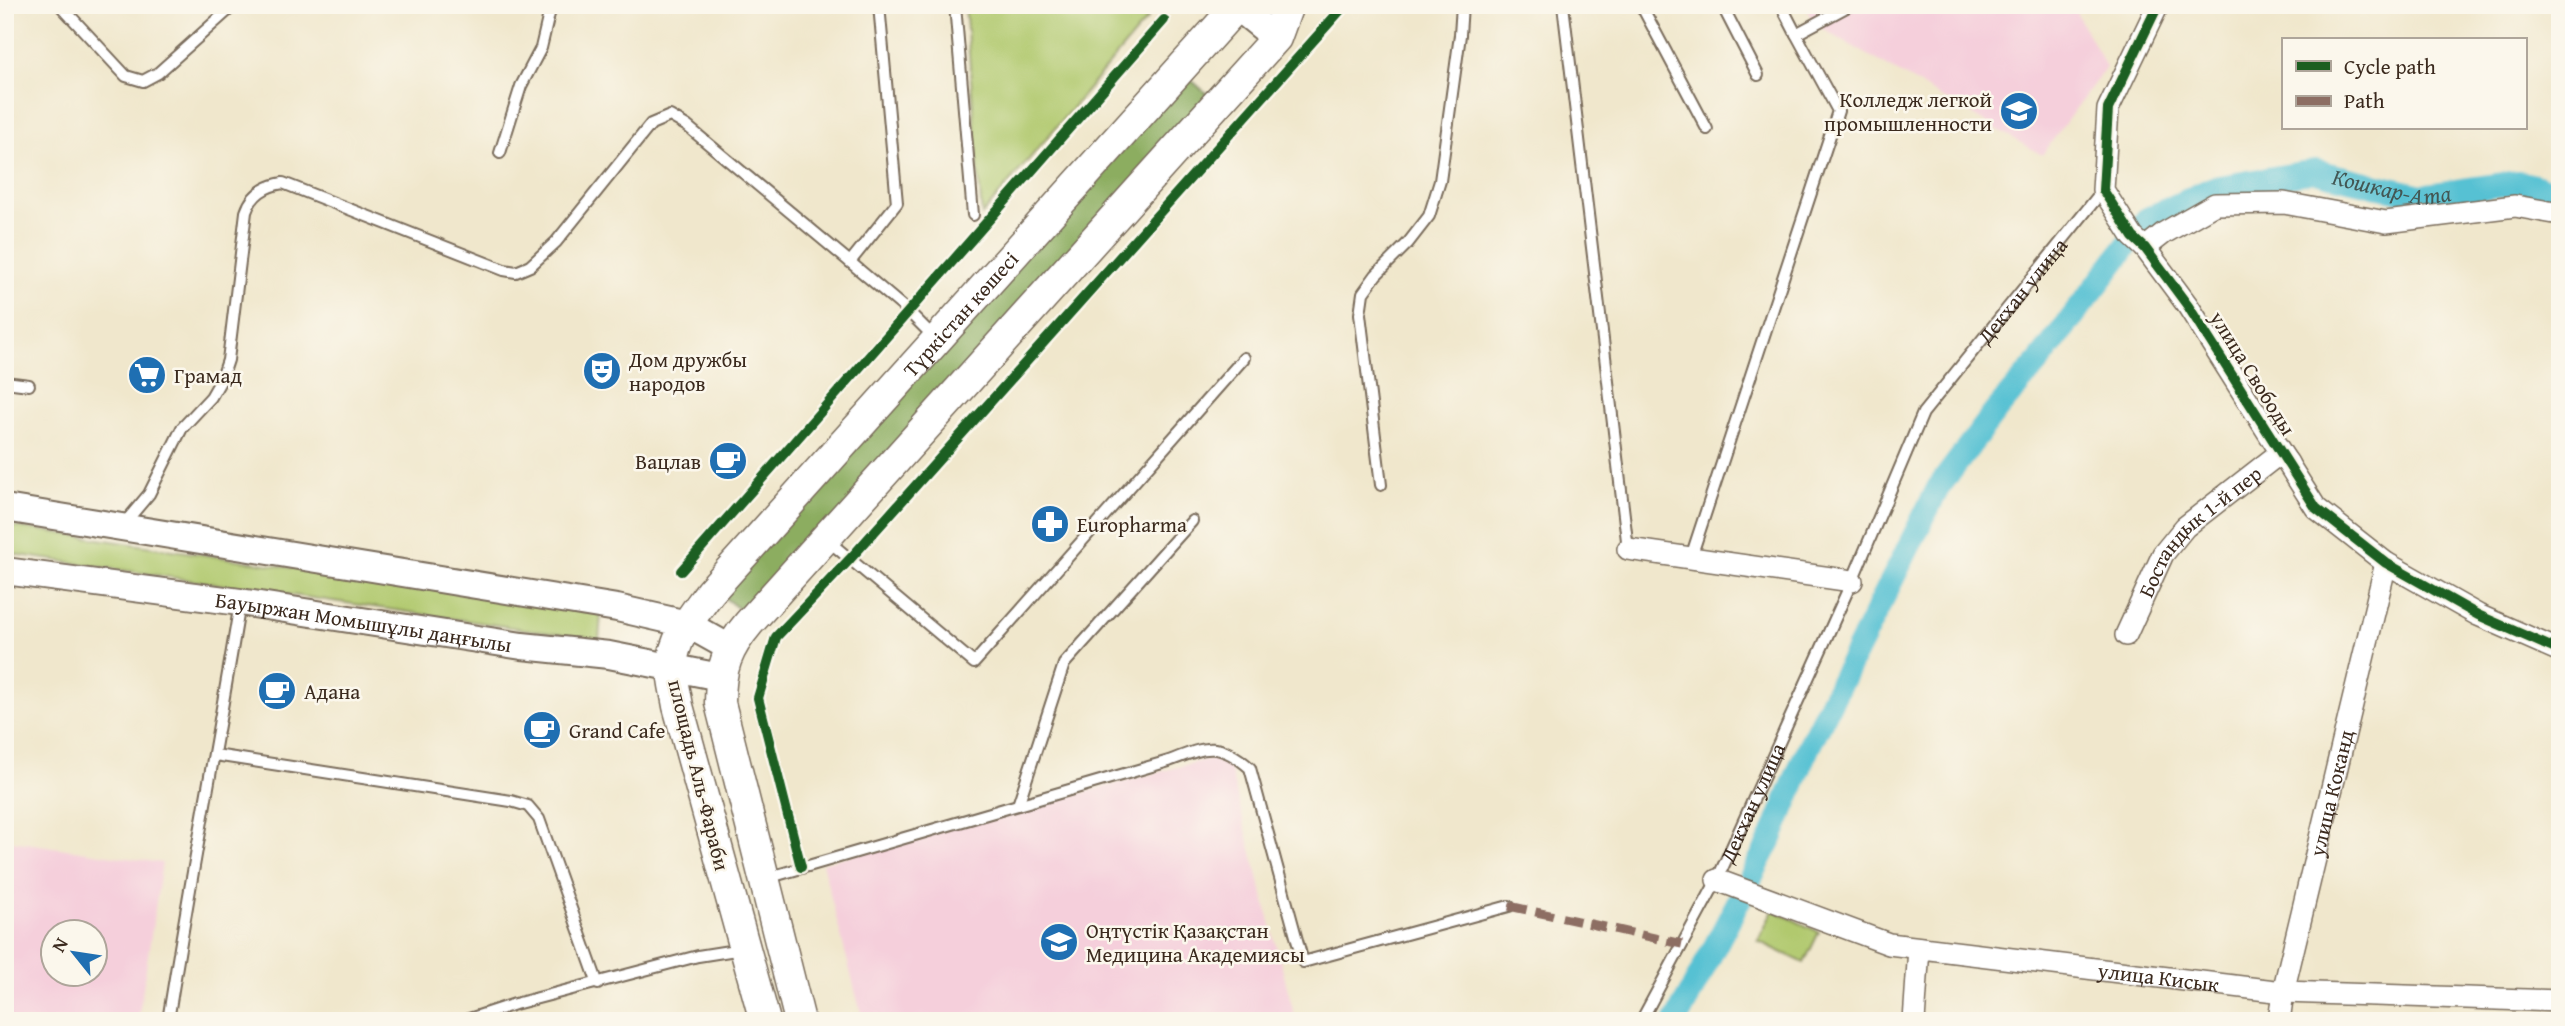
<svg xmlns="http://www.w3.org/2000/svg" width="2565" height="1026" viewBox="0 0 2565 1026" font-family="'Gentium Book Plus',serif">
<rect width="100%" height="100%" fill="#fbf7ec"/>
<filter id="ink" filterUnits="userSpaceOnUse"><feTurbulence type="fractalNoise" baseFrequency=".0143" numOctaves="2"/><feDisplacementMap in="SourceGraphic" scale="14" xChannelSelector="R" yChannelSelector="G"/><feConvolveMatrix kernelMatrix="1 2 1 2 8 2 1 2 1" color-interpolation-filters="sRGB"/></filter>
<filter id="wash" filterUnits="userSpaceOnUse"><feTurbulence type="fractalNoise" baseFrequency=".00686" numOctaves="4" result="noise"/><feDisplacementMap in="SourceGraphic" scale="28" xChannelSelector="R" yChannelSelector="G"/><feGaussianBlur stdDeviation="1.57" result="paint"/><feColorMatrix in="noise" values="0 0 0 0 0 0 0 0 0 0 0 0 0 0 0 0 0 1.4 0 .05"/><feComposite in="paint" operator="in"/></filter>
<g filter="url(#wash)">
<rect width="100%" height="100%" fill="#f0e7cc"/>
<path fill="#f5cfdb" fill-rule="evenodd" d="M 1805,5 L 2072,5 L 2106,67 L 2042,155 L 1814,24 Z
M 1226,754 L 1296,1021 L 863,1021 L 822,863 Z
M 5,840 L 162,863 L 138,1021 L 5,1021 ZM 52,932 L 94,932 L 94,974 L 52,974 Z"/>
<path fill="#b1c96e" stroke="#767a46" stroke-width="2" d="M 965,5 L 1143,5 L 1148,18 L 982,215 Z
M 5,525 L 601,614 L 599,640 L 5,553 Z
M 1773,910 L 1819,932 L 1804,963 L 1758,941 Z"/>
<path fill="#8cad61" stroke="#646c40" stroke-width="2" d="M 1181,71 L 1214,100 L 749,617 L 721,595 Z"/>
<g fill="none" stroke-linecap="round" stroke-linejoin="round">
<path stroke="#57c1d3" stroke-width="24" id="s1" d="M 1676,1021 L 1770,841 L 1808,748 L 1938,488 L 1995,412 L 2039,361 L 2147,219 L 2213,188 L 2315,171 L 2421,196 L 2519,182 L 2560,193"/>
</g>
</g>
<g filter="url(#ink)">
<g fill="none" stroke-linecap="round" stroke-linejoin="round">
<defs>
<g id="service">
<path d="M 60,5 L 126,76 L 143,81 L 158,73 L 234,5"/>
<path d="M 879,5 L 897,203 L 850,262 L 909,312 L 936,339"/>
<path d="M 955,5 L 973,215"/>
<path d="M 1563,5 L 1628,549"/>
<path d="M 1641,5 L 1707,129"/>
<path d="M 1722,5 L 1758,75"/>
<path d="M 1781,5 L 1796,34 L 1850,5"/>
<path d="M 500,153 L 521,86 L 541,48 L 549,14 L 554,5"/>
<path d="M 5,382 L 29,385"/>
<path d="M 1381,485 L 1360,314 L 1363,293 L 1376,275 L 1408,243 L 1429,216 L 1440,181 L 1460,35 L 1462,5"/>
<path d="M 123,525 L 149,494 L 182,428 L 211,397 L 222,378 L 228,360 L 246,212 C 252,194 265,186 283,183 L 504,270 L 516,272 L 530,266 L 556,242 L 651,124 L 670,116 L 687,126 L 850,262"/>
<path d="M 826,539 L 974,663 L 1244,358"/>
<path d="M 1691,557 L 1838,111 L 1796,34"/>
<path d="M 215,755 L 511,801 L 528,806 L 539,819 L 598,984"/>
<path d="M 1018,805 L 1064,664 L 1192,521"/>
<path d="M 767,878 L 1169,761 C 1205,747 1218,740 1250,768 L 1303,962 L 1509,906"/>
<path d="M 168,1021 C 190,881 217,742 240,603"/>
<path d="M 463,1021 L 515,1004 L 698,956 L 742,949"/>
<path id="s2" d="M 1641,1021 L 1717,880 L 1852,581 L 1923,413 L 2103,190"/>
</g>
<g id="minor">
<path d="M 2158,5 L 2108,109 L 2103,190 L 2133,237 L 2145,248 L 2188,306 L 2316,508 L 2386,563 L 2478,615 L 2560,651"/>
<path d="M 2145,248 L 2164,233 L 2215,204 L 2284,203 L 2386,222 L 2515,206 L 2560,214"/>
<path d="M 1628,549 L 1852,581"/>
<path id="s3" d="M 2126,635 L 2163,554 L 2185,527 L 2280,453 L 2288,463"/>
<path id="s4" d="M 1717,880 L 1889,944 L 2283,992 L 2560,1001"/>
<path d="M 1914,1021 L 1919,948"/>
<path id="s5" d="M 2279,1021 L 2283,992 L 2386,563"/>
</g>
<g id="tertiary">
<path d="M 1235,5 L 1276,38"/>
<path d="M 5,508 L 617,608 L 687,624 L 730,648"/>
<path id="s6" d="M 5,571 L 240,602 L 522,646 L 609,655 L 720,677"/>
</g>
<g id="secondary">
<path id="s7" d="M 765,1021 L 678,706 C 676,694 672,679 672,667 C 673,638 694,614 710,592 L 1238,5"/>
<path d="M 800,1021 L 720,703 C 720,668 727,649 749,623 L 1276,38 L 1288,5"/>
</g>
</defs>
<use href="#service" stroke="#7a6c5b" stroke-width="14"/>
<use href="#minor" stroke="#7a6c5b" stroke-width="24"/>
<use href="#tertiary" stroke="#7a6c5b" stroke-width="30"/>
<use href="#secondary" stroke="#7a6c5b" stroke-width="33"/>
<use href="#service" stroke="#fff" stroke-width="10"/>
<use href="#minor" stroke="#fff" stroke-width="21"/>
<use href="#tertiary" stroke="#fff" stroke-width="26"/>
<use href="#secondary" stroke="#fff" stroke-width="30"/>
<path stroke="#8d6e63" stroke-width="9" stroke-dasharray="18 9" stroke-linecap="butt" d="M 1509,906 L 1682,944"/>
<defs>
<path id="cycleway" d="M 2158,5 L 2108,109 L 2103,190 L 2133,237 L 2145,248 L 2188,306 L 2316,508 L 2386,563 L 2478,615 L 2560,651
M 681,571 L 1164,20
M 801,867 L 758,698 L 776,637 L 850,559 L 1345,5"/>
</defs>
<use href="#cycleway" stroke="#fbf7ec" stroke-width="15"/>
<use href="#cycleway" stroke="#1b5e20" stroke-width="10"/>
</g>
</g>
<defs>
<symbol id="university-disc" viewBox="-11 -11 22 22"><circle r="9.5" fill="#1f6fb2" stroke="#fbf7ec"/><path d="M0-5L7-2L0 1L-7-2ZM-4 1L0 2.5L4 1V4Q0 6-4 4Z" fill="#fff"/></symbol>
<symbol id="theatre-disc" viewBox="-11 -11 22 22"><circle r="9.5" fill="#1f6fb2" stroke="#fbf7ec"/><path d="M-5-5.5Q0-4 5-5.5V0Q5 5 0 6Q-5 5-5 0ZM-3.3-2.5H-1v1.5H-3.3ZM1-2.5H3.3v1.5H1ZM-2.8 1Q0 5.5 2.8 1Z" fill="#fff"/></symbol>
<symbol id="supermarket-disc" viewBox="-11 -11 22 22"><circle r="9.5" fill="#1f6fb2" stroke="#fbf7ec"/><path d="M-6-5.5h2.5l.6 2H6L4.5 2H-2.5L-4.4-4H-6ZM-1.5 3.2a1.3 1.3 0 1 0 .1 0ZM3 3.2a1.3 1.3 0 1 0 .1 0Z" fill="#fff"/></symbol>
<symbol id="cafe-disc" viewBox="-11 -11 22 22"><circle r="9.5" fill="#1f6fb2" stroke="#fbf7ec"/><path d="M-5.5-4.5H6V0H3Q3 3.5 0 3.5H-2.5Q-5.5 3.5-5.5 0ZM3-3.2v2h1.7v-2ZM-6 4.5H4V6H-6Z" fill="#fff"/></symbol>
<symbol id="pharmacy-disc" viewBox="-11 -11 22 22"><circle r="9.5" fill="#1f6fb2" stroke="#fbf7ec"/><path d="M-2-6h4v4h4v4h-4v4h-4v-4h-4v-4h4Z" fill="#fff"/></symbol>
</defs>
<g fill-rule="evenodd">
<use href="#university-disc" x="1997" y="89" width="44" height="44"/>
<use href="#theatre-disc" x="580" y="349" width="44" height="44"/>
<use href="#supermarket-disc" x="125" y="353" width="44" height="44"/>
<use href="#cafe-disc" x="706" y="439" width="44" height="44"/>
<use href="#pharmacy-disc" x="1028" y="502" width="44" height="44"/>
<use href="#cafe-disc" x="255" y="669" width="44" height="44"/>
<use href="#cafe-disc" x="520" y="708" width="44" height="44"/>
<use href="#university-disc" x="1037" y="920" width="44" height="44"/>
</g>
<g text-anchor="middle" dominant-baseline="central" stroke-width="5" stroke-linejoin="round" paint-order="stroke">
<g font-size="21" fill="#3b2a1e" stroke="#fbf7ec" text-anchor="start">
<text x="1992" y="99" text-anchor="end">Колледж легкой<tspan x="1992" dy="24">промышленности</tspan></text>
<text x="629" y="359">Дом дружбы<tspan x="629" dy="24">народов</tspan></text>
<text x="174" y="375">Грамад</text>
<text x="701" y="461" text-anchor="end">Вацлав</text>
<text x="1077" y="524">Europharma</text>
<text x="304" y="691">Адана</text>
<text x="569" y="730">Grand Cafe</text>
<text x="1086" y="930">Оңтүстік Қазақстан<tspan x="1086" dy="24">Медицина Академиясы</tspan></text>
</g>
<g font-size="21" fill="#3b2a1e" stroke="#fbf7ec">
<text stroke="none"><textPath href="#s2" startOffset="828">Декхан улица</textPath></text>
<text stroke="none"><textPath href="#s7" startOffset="826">Түркістан көшесі</textPath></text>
<text transform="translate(2253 373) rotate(58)">улица Свободы</text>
<text stroke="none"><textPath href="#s3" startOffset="130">Бостандык 1-й пер</textPath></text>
<text stroke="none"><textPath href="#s6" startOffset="362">Бауыржан Момышұлы даңғылы</textPath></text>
<text transform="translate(699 775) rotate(76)">площадь Аль-Фараби</text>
<text stroke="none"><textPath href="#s5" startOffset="234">улица Коканд</textPath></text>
<text stroke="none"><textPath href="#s2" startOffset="245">Декхан улица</textPath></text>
<text stroke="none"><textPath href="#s4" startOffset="455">улица Кисык</textPath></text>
</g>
<g font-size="23" font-style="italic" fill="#435754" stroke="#fbf7ec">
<text stroke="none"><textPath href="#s1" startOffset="1190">Кошкар-Ата</textPath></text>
</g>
</g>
<rect width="2565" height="1026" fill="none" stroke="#fbf7ec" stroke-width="28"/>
<rect x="2282" y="38" width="245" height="91" fill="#fbf7ec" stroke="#aea59a" stroke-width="2"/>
<rect x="2296" y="61" width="35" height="10" fill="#1b5e20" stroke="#aea59a" stroke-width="2"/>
<text x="2344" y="74" font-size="21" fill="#3b2a1e">Cycle path</text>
<rect x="2296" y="96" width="35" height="10" fill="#8d6e63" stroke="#aea59a" stroke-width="2"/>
<text x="2344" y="108" font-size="21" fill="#3b2a1e">Path</text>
<g transform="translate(74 953) rotate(300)"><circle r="33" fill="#fbf7ec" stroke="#aea59a" stroke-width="2"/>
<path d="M0-5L12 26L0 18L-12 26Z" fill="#1f6fb2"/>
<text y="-10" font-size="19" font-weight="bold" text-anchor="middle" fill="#3b2a1e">N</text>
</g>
</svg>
